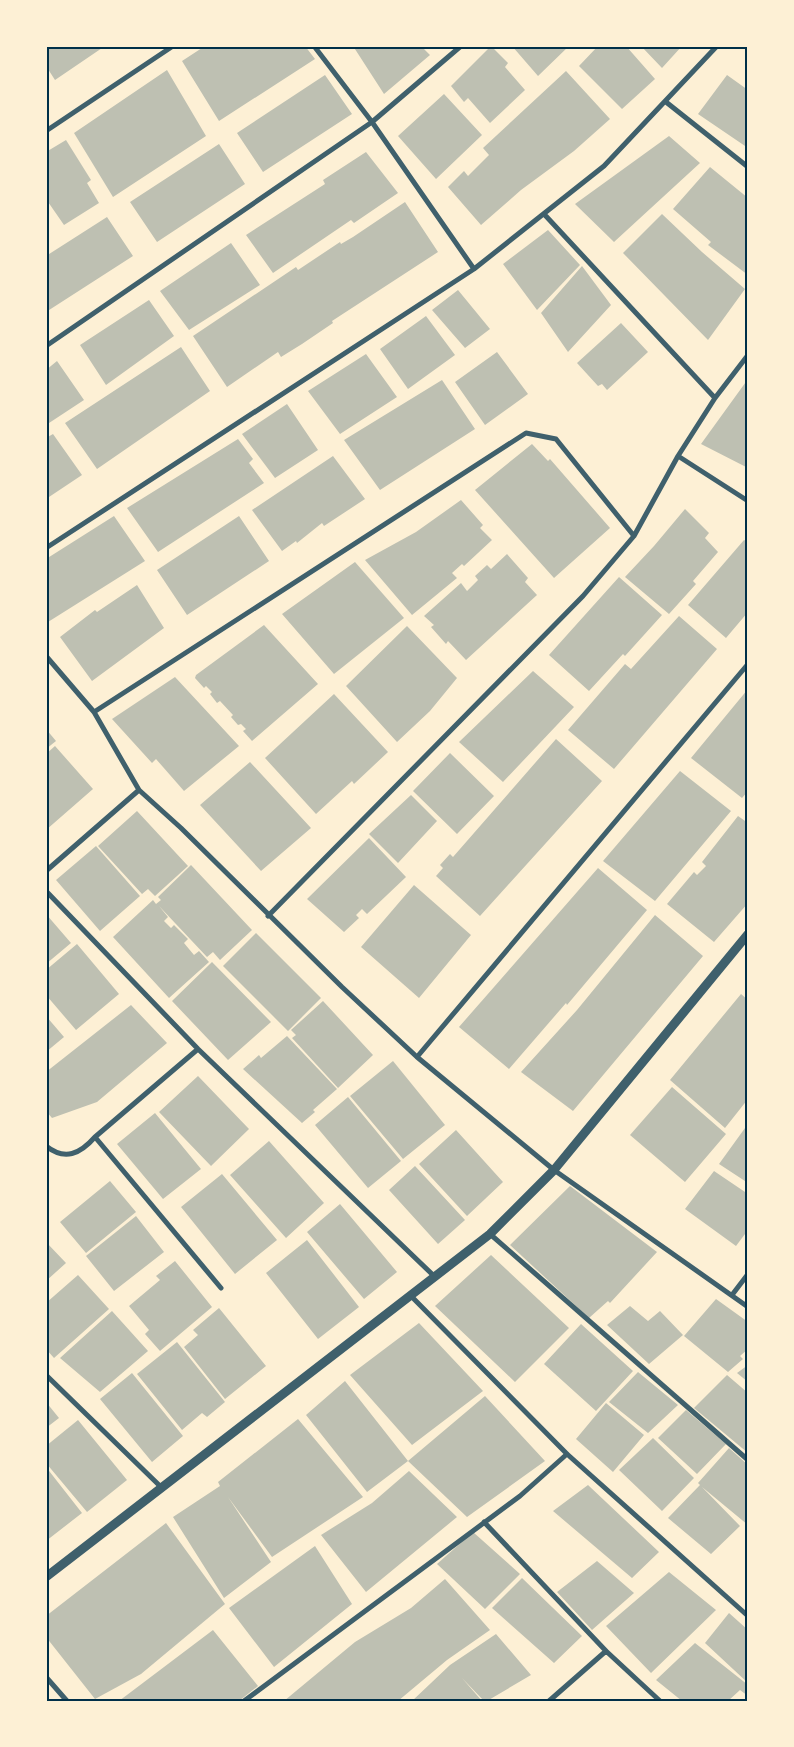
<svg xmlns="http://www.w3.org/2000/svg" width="794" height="1747" viewBox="0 0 794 1747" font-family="Merriweather,serif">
<rect width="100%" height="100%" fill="#fdf0d5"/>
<path fill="#bec0b2" d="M 46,46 L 105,46 L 55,80 L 46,66 Z
M 205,46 L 305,46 L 315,59 L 219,121 L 182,61 Z
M 353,46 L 421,46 L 430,55 L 384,94 Z
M 491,46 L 508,63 L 505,67 L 525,90 L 490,123 L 468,98 L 464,102 L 451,86 Z
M 512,46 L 569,46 L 538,76 Z
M 598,46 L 626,46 L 655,79 L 622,109 L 579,66 Z
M 641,46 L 682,46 L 662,68 Z
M 167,70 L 206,136 L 113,197 L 74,133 Z
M 566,71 L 610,119 L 574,151 L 521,190 L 481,225 L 448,187 L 464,171 L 468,176 L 489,155 L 483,148 Z
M 325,75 L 352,114 L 263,172 L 237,133 Z
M 727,75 L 748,90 L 748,148 L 698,114 Z
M 444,94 L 482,135 L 436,179 L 398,136 Z
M 669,136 L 700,163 L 614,242 L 575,204 Z
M 66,140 L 91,180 L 87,183 L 99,203 L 64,225 L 46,199 L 46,152 Z
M 219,144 L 245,184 L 157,242 L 130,202 Z
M 366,152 L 398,193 L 354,223 L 351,220 L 273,273 L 246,235 L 325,184 L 323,180 Z
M 710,167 L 748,198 L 748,275 L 708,245 L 711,242 L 673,209 Z
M 405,202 L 438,252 L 332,321 L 333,323 L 302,344 L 281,357 L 278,352 L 227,387 L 193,336 L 296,267 L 298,270 L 340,242 L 341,244 L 353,237 Z
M 662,214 L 702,252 L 745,289 L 708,340 L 623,253 Z
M 107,217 L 133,256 L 46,312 L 46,256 Z
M 548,230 L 580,265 L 537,310 L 503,264 Z
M 231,243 L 260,285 L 189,330 L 160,291 Z
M 582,266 L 611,305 L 568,352 L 541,313 Z
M 458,290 L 490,329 L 465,348 L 432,310 Z
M 149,300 L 174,336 L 106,385 L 80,345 Z
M 426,316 L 455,355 L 408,389 L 380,349 Z
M 621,323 L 648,352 L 607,390 L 602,384 L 598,386 L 577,363 Z
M 181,347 L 210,391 L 97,469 L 65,423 Z
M 497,352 L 528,394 L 485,425 L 455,382 Z
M 366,354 L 397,397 L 340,434 L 308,391 Z
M 57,361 L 84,400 L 46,425 L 46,370 Z
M 748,379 L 748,468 L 701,444 Z
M 442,380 L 475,429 L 380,490 L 344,440 Z
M 287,404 L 318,450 L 275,478 L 242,434 Z
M 53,434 L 82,475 L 46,499 L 46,438 Z
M 238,439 L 253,459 L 249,463 L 264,483 L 158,552 L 127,508 Z
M 532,444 L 548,461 L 550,459 L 610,528 L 554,578 L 475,490 Z
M 333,456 L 365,499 L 324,526 L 322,523 L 297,543 L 296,541 L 282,551 L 252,510 Z
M 461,500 L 483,525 L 480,528 L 492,540 L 464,566 L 462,564 L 452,573 L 457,578 L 412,615 L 365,560 L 416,532 Z
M 685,509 L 709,533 L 705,538 L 718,552 L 693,581 L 696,584 L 669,614 L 625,577 L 654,546 Z
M 114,516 L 145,561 L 48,622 L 46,559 Z
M 239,516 L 269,561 L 187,615 L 157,570 Z
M 744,540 L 748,542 L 748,612 L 726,638 L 688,605 Z
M 507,554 L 528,578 L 525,582 L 537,595 L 466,660 L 448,641 L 446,644 L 431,627 L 434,625 L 424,616 L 461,583 L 467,591 L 478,580 L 475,576 L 487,565 L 491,569 Z
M 355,562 L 404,618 L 334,674 L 282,614 Z
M 619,577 L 662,615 L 625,656 L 623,654 L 589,691 L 549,655 Z
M 137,585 L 164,628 L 92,681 L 60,637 L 95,610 L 97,612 Z
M 679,616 L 717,649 L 614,769 L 568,730 L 625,664 L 631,669 Z
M 264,625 L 318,684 L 252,741 L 243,731 L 246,729 L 241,724 L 238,725 L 231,717 L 233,715 L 220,701 L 217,703 L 210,694 L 212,692 L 206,686 L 204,688 L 195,678 L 196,675 Z
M 407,626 L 457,678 L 430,711 L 397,742 L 346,686 Z
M 533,671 L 574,707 L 503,782 L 459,742 Z
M 175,677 L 239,746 L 184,791 L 156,759 L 152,763 L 112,719 Z
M 748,689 L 748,791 L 742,798 L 691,758 Z
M 334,694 L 388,752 L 354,784 L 352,781 L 316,814 L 265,758 Z
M 46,729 L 56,741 L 46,749 Z
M 556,739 L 602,781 L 480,916 L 436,876 L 443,868 L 440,865 L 450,854 L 453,857 Z
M 55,746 L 93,789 L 46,830 L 46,754 Z
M 450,753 L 494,796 L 457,834 L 413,791 Z
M 250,762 L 311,828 L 261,871 L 200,805 Z
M 680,771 L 731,811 L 655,901 L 603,861 Z
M 411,795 L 437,821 L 398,863 L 369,834 Z
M 137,811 L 188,866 L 155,896 L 148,889 L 142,894 L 98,846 Z
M 738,816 L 748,823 L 748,903 L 714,942 L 667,904 L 694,872 L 697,875 L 706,866 L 702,862 Z
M 369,838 L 406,877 L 367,914 L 362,909 L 356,915 L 359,918 L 344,932 L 307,899 Z
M 96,846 L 140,896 L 100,931 L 56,880 Z
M 191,865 L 252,930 L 220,960 L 213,952 L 207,957 L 159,906 L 168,917 L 164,921 L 171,928 L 174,925 L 188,939 L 184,943 L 194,955 L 199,951 L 209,962 L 169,998 L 113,937 L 153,900 L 156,904 L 161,900 L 158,897 Z
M 598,868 L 647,910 L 567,1005 L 566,1003 L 509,1069 L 459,1027 Z
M 414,885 L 471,935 L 419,998 L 361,947 Z
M 46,914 L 71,943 L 46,964 Z
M 655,915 L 703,956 L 573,1111 L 521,1072 L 577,1010 Z
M 256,933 L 321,998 L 288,1031 L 223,966 Z
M 77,944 L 119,994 L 76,1030 L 46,995 L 46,970 Z
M 212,962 L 271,1022 L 228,1060 L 172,1001 Z
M 741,994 L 748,1000 L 748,1099 L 725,1128 L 670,1080 Z
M 323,1001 L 373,1055 L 338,1088 L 292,1038 L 296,1035 L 291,1030 Z
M 131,1005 L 167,1043 L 97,1102 L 52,1118 L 46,1111 L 46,1072 Z
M 46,1016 L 64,1037 L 46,1052 Z
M 287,1036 L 337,1089 L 313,1110 L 315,1112 L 302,1123 L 243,1069 L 259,1055 L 261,1058 Z
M 393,1061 L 445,1125 L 403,1159 L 350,1096 Z
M 198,1076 L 249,1129 L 211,1166 L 159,1112 Z
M 672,1087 L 726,1134 L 685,1182 L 630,1135 Z
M 348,1097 L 401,1161 L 368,1188 L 315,1125 Z
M 155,1113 L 201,1169 L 163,1199 L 117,1144 Z
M 745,1128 L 748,1130 L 748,1183 L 719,1164 Z
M 456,1130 L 503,1182 L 467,1216 L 419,1164 Z
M 269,1141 L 324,1203 L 286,1238 L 230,1175 Z
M 415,1166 L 465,1220 L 438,1244 L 389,1190 Z
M 714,1171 L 748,1194 L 748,1230 L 736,1246 L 685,1209 Z
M 222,1174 L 277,1240 L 235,1274 L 181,1207 Z
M 110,1181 L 136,1212 L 86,1253 L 60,1222 Z
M 570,1186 L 657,1252 L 610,1303 L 608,1301 L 589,1318 L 510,1245 Z
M 340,1204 L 397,1272 L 364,1299 L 307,1232 Z
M 136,1216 L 164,1252 L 114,1291 L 86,1256 Z
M 307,1240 L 359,1307 L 318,1339 L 266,1273 Z
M 46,1242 L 66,1263 L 46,1281 Z
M 491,1255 L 569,1328 L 515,1382 L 435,1306 Z
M 175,1261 L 212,1307 L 160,1351 L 145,1334 L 149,1330 L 129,1306 L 160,1280 L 156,1276 Z
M 78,1275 L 109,1309 L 54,1358 L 46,1349 L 46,1303 Z
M 716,1299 L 748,1322 L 748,1349 L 740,1356 L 743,1359 L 728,1372 L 684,1336 Z
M 630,1306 L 648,1321 L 660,1311 L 683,1335 L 649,1364 L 607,1325 Z
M 219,1308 L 266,1366 L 225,1399 L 184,1347 L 198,1335 L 193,1330 Z
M 112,1311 L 148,1351 L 100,1392 L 60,1358 Z
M 419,1323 L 483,1391 L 412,1445 L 350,1375 Z
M 581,1324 L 633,1371 L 596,1411 L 544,1364 Z
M 177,1342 L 225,1402 L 207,1417 L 202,1413 L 182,1430 L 137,1374 Z
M 748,1365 L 748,1382 L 737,1373 Z
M 638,1372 L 678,1405 L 648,1433 L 609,1402 Z
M 132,1373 L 183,1436 L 152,1462 L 100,1399 Z
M 727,1375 L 748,1393 L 748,1453 L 694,1408 Z
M 345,1381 L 408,1461 L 367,1492 L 306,1415 Z
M 485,1396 L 545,1461 L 467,1517 L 408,1461 Z
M 46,1402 L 59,1418 L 46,1428 Z
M 606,1403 L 644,1435 L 613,1472 L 576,1439 Z
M 686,1410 L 726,1444 L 697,1474 L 658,1438 Z
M 298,1419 L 363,1497 L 272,1557 L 228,1497 L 271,1562 L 224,1598 L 173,1517 L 220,1486 L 218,1482 Z
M 78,1420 L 127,1480 L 87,1512 L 46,1463 L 46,1446 Z
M 653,1438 L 694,1478 L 662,1511 L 619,1470 Z
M 729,1448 L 748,1465 L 748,1525 L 702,1487 L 740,1526 L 711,1554 L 668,1518 L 700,1485 L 698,1483 Z
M 46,1467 L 82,1513 L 46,1541 Z
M 409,1471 L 457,1517 L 366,1592 L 321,1535 L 372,1503 Z
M 588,1485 L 659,1552 L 632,1578 L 553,1511 Z
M 166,1523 L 225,1604 L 141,1674 L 95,1699 L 46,1637 L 46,1616 Z
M 473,1532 L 520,1574 L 485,1609 L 437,1564 Z
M 315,1546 L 352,1604 L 274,1667 L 229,1608 Z
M 597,1561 L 634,1593 L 592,1630 L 557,1592 Z
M 669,1572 L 716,1610 L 651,1673 L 606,1626 Z
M 522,1578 L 582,1636 L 554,1663 L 492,1608 Z
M 445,1579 L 490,1630 L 447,1660 L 398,1701 L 284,1701 L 355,1642 L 411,1608 Z
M 729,1613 L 748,1630 L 748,1683 L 705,1643 Z
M 213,1630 L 258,1686 L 239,1701 L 119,1701 Z
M 496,1634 L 531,1675 L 487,1701 L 484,1701 L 462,1678 L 482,1701 L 412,1701 L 450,1665 Z
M 695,1643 L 748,1685 L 748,1696 L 740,1690 L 728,1701 L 682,1701 L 656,1680 Z"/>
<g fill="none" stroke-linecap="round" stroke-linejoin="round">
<path stroke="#3f606c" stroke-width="5" d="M 314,46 L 372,122 L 474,269
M 666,102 L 748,167
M 46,131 L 173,46
M 544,214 L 715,398
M 46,346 L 372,122 L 461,46
M 678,456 L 748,501
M 46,548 L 474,269 L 604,166 L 717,46
M 46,656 L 94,712 L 139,790 L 181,828 L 342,987 L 417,1057 L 554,1170 L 748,1307
M 94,712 L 526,433 L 556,439 L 634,536
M 46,871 L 139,790
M 46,891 L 198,1049 L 434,1276
M 268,916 L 583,596 L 634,536 L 678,456 L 715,398 L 748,355
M 417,1057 L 748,664
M 95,1137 L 221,1288
M 46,1146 C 65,1161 80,1154 95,1137 L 198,1049
M 490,1234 L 748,1460
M 732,1295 L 748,1274
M 411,1296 L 567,1454 L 748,1616
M 46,1375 L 161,1487
M 484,1522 L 606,1651 L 660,1701
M 46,1677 L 67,1701
M 244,1701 L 520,1496 L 567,1454
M 549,1701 L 606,1651"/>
<path stroke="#3f606c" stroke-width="9" d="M 46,1577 L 490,1234 L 554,1170 L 748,934"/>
</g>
<rect width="794" height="1747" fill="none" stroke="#fdf0d5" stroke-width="95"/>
<rect x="48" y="48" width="698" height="1652" fill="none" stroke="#003049" stroke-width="2"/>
</svg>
